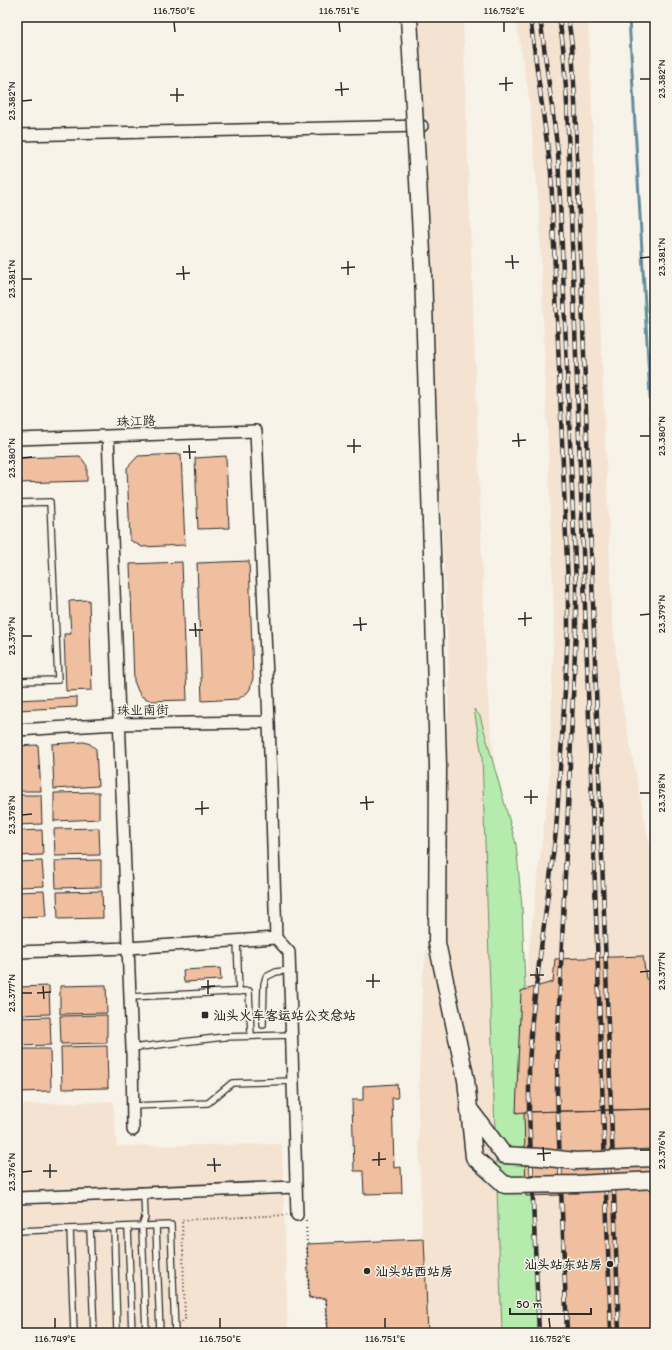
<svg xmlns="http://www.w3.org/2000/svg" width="672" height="1350" viewBox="0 0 672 1350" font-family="Itim,'LXGW WenKai TC',sans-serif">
<rect width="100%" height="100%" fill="#f7f3e8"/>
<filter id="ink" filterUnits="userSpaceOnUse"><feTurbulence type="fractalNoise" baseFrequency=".025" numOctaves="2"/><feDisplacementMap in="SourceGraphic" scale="8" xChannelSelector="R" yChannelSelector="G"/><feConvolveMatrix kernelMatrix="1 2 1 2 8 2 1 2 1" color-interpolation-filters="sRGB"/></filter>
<g filter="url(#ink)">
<path fill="#f5e3d2" d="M 418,17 L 463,17 L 486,674 L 513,967 L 524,990 L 549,782 L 554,617 L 539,207 L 528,90 L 515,17 L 588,17 L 612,611 L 619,687 L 655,873 L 655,1333 L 425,1333 L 418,1110 L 422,982 L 446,808 L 449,675 Z
M 113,1101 L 117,1146 L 282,1144 L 288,1333 L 17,1333 L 17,1105 Z"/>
<path fill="#b5ebad" stroke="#708b6c" d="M 474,709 L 480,716 L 516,844 L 522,907 L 538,1333 L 502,1333 L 482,756 Z"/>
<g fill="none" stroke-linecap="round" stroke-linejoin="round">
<path stroke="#628b9c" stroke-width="3" d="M 629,17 L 655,486"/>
</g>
<path fill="#efbf9f" stroke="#2b2b2b" d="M 181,454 L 185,545 L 142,547 L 130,540 L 127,468 L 138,456 Z
M 80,456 L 87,466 L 87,481 L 17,483 L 17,458 Z
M 226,456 L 229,528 L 198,529 L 195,458 Z
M 249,561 L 253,678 L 250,689 L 247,693 L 238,699 L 202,701 L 197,563 Z
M 182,562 L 187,700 L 151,701 L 141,696 L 138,691 L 134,681 L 130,564 Z
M 89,600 L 92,690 L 66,691 L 64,634 L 71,634 L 69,601 Z
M 77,697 L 77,707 L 17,710 L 17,700 Z
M 84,742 L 90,744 L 96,749 L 98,786 L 54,789 L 52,744 Z
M 38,745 L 41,791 L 17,791 L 17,746 Z
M 99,792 L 99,819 L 54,821 L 54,793 Z
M 17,795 L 41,795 L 42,824 L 17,825 Z
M 99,828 L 100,855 L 55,856 L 54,829 Z
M 42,830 L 43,855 L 17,856 L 17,831 Z
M 101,860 L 101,887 L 56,888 L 55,861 Z
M 42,861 L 44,886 L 17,887 L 17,862 Z
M 44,891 L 46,916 L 17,917 L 17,892 Z
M 102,891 L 103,918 L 58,919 L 57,892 Z
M 643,956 L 646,979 L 655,979 L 655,1109 L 524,1112 L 516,1113 L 521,991 L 553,982 L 555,959 Z
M 220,968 L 221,980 L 184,982 L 183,970 Z
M 106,985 L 107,1013 L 60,1014 L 60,986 Z
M 49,986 L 50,1014 L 17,1015 L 17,987 Z
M 107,1015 L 107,1043 L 61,1044 L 60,1016 Z
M 50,1017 L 51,1045 L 17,1046 L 17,1018 Z
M 107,1046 L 108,1088 L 62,1089 L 61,1047 Z
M 17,1049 L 50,1049 L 51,1091 L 17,1092 Z
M 397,1084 L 398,1098 L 392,1098 L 394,1168 L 401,1167 L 402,1193 L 364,1194 L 363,1171 L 354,1171 L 352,1100 L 363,1100 L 363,1086 Z
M 655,1109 L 655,1333 L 567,1333 L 562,1195 L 526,1196 L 524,1112 Z
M 424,1239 L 428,1333 L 328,1333 L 326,1298 L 309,1298 L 307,1244 Z"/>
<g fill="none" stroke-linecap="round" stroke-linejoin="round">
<defs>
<path id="lane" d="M 17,503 L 50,502 L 58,680 L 17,681
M 237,941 L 239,992
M 130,997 L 249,991 L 251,1035
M 263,1025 L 264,984 L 266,977 L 276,972 L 289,970
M 132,1048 L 224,1037 L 291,1035
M 133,1106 L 208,1103 L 232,1083 L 293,1081
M 144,1193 L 145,1218 L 142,1227 L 146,1333
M 156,1226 L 160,1333
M 114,1227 L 117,1333
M 128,1227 L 132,1333
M 90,1228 L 94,1333
M 70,1229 L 74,1333
M 17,1231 L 171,1225 L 175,1333"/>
<path id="street" d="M 17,135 L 422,126
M 108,436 L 132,1048 L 133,1130
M 17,439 L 256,431 L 269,722 L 276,938 L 289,952 L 297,1215
M 17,730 L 118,724 L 269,722
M 17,952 L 128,948 L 276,938
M 17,1198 L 296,1187"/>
</defs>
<use href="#lane" stroke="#2b2b2b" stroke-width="8"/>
<use href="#street" stroke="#2b2b2b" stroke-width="14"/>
<path stroke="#2b2b2b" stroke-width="2" stroke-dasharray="1 3" stroke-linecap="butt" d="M 306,1220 L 309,1298 L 326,1298 L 328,1333
M 182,1322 L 185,1319 L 182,1220 L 287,1215"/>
<use href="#lane" stroke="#f7f3e8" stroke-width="5.5"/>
<use href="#street" stroke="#f7f3e8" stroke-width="11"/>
<defs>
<path id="rail" d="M 530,17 L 551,172 L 568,586 L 568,629 L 565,691 L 556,831 L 532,1019 L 529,1065 L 529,1113 L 539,1333
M 540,17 L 558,152 L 576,585 L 576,629 L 558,1032 L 557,1091 L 567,1333
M 559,17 L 563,46 L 567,103 L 611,1333
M 568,17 L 572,46 L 575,102 L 619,1333"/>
</defs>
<use href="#rail" stroke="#2b2b2b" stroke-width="4.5"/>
<use href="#rail" stroke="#f7f3e8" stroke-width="3" stroke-dasharray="9" stroke-linecap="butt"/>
<defs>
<path id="secondary-bridge" d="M 409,17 L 423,271 L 428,431 L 434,613 L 438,766 L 437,943 L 466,1080 L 474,1157 L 505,1185 L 576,1184 L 655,1180
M 470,1110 L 504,1155 L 540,1157 L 575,1161 L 655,1158"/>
</defs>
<use href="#secondary-bridge" stroke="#2b2b2b" stroke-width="19" stroke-linecap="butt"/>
<use href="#secondary-bridge" stroke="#f7f3e8" stroke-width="16"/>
</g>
</g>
<path fill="none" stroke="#2b2b2b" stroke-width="1.5" d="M 174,22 L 175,32M 339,22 L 340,32M 504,22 L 504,32M 506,77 L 506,91M 640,79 L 650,79M 341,82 L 342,96M 499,84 L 513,83M 177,88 L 177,102M 335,90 L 349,89M 170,95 L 184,95M 22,101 L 32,100M 512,255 L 513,269M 640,258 L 650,257M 348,261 L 348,275M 505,262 L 519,262M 183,266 L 184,280M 341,268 L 355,267M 176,274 L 190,273M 22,279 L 32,279M 518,433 L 519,447M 640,436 L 650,436M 354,439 L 354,453M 512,441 L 526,440M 189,445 L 190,459M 347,446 L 361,446M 183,452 L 196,452M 22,458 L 32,457M 525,612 L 525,626M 640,615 L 650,614M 360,617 L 361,631M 518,619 L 532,618M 195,623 L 196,637M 353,625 L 367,624M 189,630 L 203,630M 22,636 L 32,636M 531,790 L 531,804M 640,793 L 650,793M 366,796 L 367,810M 524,797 L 538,797M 202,801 L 202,815M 360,803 L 374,802M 195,809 L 209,808M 22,815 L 32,814M 537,968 L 538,982M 640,972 L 650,971M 373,974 L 373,988M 530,975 L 544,975M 208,980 L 208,994M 366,981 L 380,981M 43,986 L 44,999M 201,987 L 215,986M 22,993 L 32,993M 37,993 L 51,992M 543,1147 L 544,1161M 640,1150 L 650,1150M 379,1152 L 379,1166M 537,1154 L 551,1153M 214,1158 L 215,1172M 372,1160 L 386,1159M 50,1164 L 50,1178M 207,1165 L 221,1165M 43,1171 L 57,1171M 22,1172 L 32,1171M 55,1318 L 55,1328M 220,1318 L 220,1328M 385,1318 L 385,1328M 549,1318 L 550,1328"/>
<g fill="#2b2b2b" stroke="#f7f3e8" stroke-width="1.5">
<rect x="201" y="1011" width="8" height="8" rx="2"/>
<circle cx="610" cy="1264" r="4"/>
<circle cx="367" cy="1271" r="4"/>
</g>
<g text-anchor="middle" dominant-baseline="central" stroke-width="3" stroke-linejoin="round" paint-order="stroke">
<g font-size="13" fill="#2b2b2b" stroke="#f7f3e8">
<text transform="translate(136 421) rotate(-2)">珠江路</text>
<text transform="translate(143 710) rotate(-1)">珠业南街</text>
</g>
<g font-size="13" font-weight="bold" fill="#2b2b2b" stroke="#f7f3e8" text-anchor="start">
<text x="213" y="1015">汕头火车客运站公交总站</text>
<text x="602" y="1264" text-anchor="end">汕头站东站房</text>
<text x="375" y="1271">汕头站西站房</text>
</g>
</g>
<rect width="672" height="1350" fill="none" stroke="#f7f3e8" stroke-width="44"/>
<path d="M510 1308v6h81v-6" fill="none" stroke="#2b2b2b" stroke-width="2"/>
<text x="516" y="1308" font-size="12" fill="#2b2b2b" stroke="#f7f3e8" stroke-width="3" paint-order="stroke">50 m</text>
<rect x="22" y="22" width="628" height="1306" fill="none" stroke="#2b2b2b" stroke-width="1.5"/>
<g font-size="10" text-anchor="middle" fill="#2b2b2b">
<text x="174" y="14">116.750°E</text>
<text x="339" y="14">116.751°E</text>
<text x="504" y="14">116.752°E</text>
<text transform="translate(661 79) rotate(-90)" y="4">23.382°N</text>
<text transform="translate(11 101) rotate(-90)" y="4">23.382°N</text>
<text transform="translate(661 257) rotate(-90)" y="4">23.381°N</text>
<text transform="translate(11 279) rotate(-90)" y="4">23.381°N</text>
<text transform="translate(661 436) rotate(-90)" y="4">23.380°N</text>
<text transform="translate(11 458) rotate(-90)" y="4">23.380°N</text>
<text transform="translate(661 614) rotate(-90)" y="4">23.379°N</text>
<text transform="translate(11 636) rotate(-90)" y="4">23.379°N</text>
<text transform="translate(661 793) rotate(-90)" y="4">23.378°N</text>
<text transform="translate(11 815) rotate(-90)" y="4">23.378°N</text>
<text transform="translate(661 971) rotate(-90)" y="4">23.377°N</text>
<text transform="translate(11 993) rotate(-90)" y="4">23.377°N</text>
<text transform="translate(661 1150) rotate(-90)" y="4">23.376°N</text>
<text transform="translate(11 1172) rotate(-90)" y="4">23.376°N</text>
<text x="55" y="1342">116.749°E</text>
<text x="220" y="1342">116.750°E</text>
<text x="385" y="1342">116.751°E</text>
<text x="550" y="1342">116.752°E</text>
</g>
</svg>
